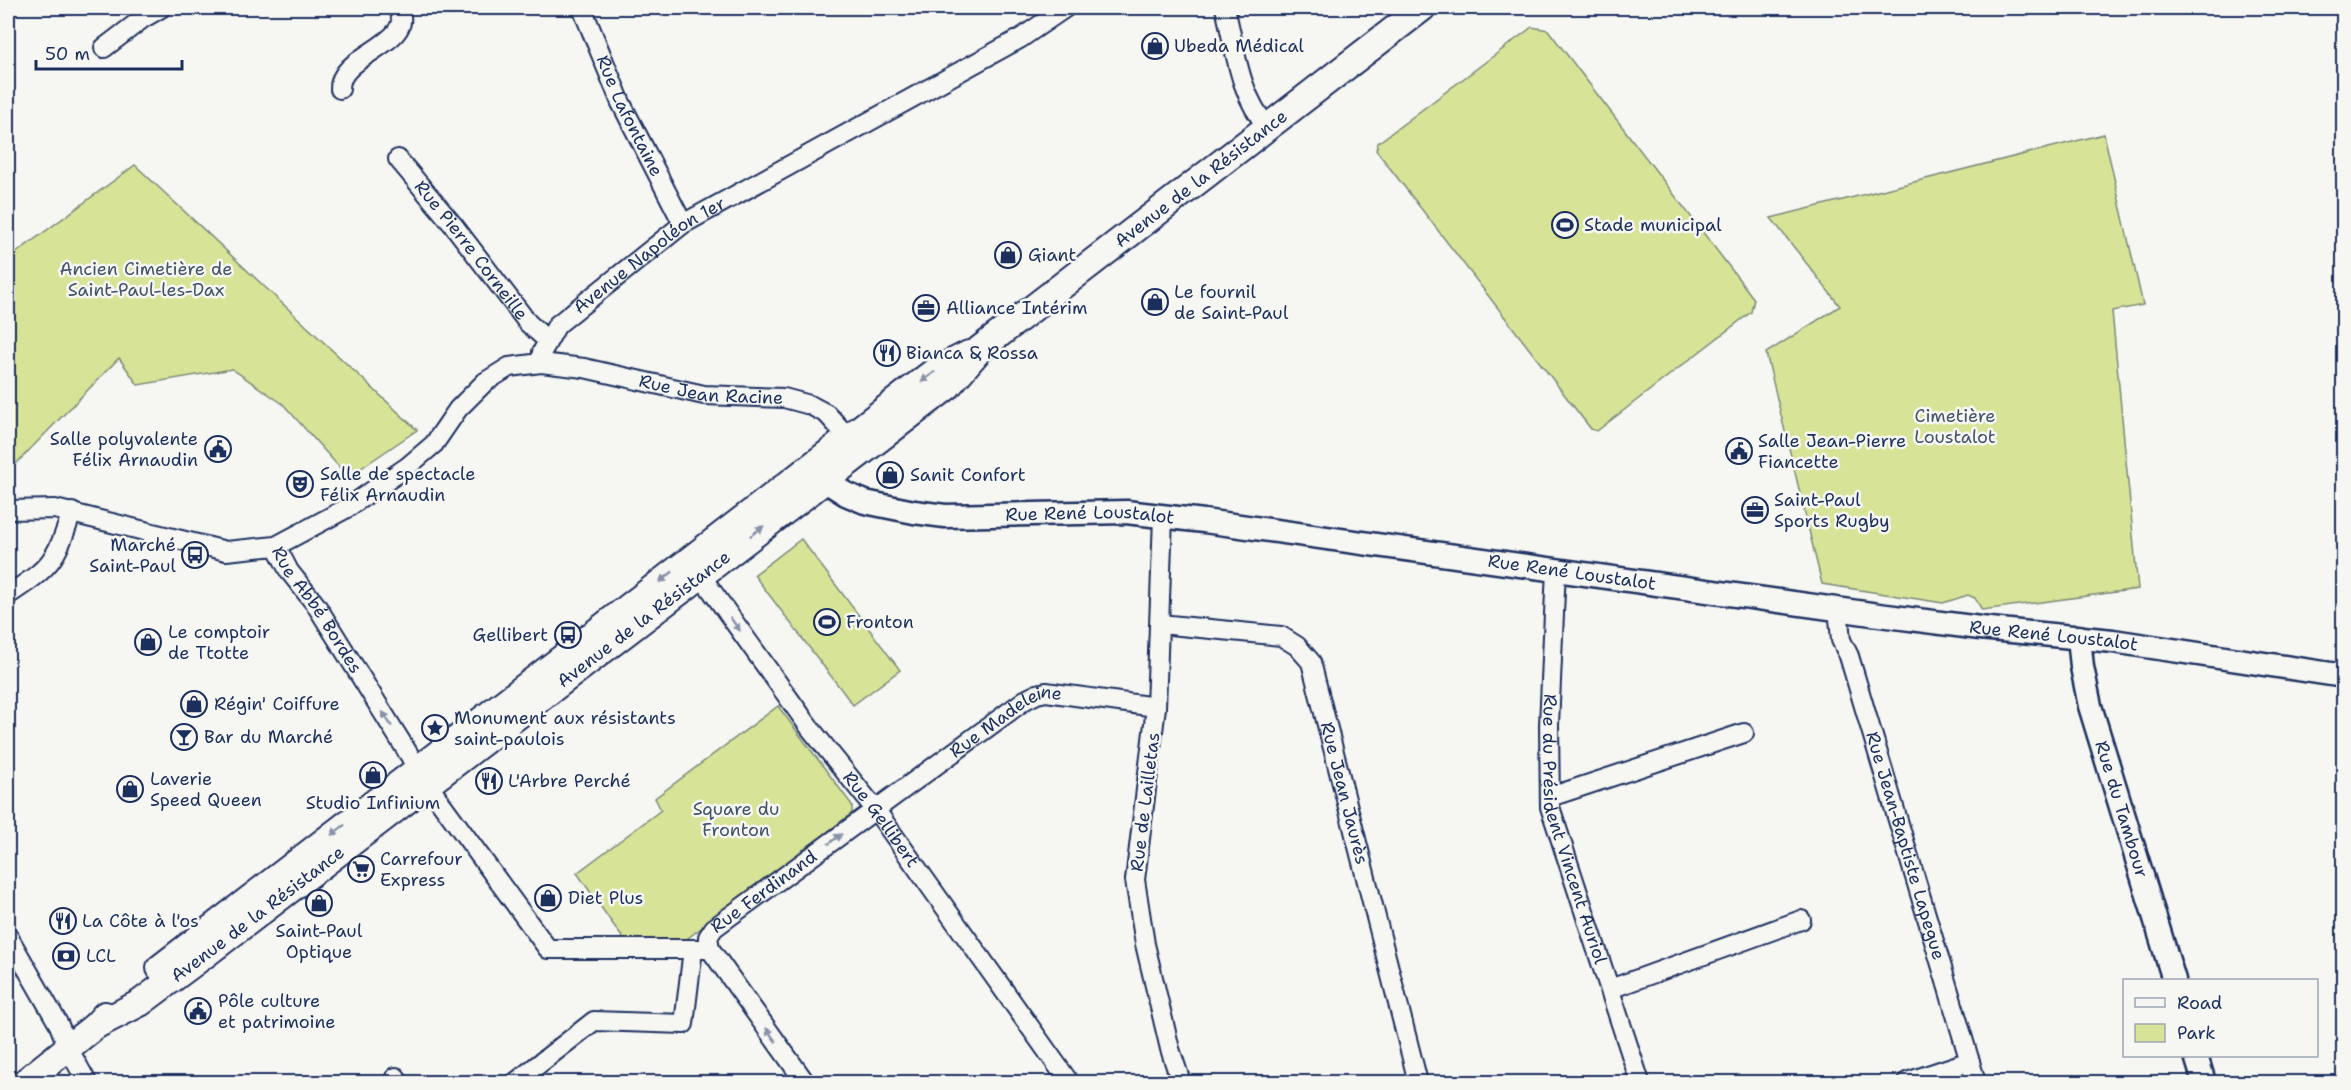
<svg xmlns="http://www.w3.org/2000/svg" width="2351" height="1090" viewBox="0 0 2351 1090" font-family="'Shantell Sans',sans-serif">
<rect width="100%" height="100%" fill="#f6f6f2"/>
<filter id="ink" filterUnits="userSpaceOnUse"><feTurbulence type="fractalNoise" baseFrequency=".0167" numOctaves="2"/><feDisplacementMap in="SourceGraphic" scale="12" xChannelSelector="R" yChannelSelector="G"/><feConvolveMatrix kernelMatrix="1 2 1 2 8 2 1 2 1" color-interpolation-filters="sRGB"/></filter>
<g filter="url(#ink)">
<path fill="#d7e497" stroke="#798a7a" stroke-width="1.5" d="M 1532,27 L 1548,30 L 1754,299 L 1751,312 L 1597,431 L 1591,429 L 1376,150 L 1378,143 Z
M 2104,134 L 2143,305 L 2112,311 L 2138,589 L 1982,610 L 1975,598 L 1968,595 L 1943,603 L 1822,584 L 1766,353 L 1840,306 L 1771,218 Z
M 135,165 L 417,430 L 348,477 L 283,404 L 232,369 L 138,385 L 119,358 L 8,472 L 8,259 Z
M 801,539 L 900,670 L 853,705 L 754,575 Z
M 778,706 L 852,805 L 852,813 L 684,941 L 624,940 L 577,873 L 661,810 L 655,798 Z"/>
<g fill="none" stroke-linecap="round" stroke-linejoin="round">
<defs>
<g id="minor">
<path id="s1" d="M 582,8 L 621,103 L 683,224"/>
<path d="M 1225,8 C 1235,47 1239,95 1267,126"/>
<path d="M 104,48 L 142,19 L 161,8"/>
<path d="M 340,89 C 338,54 418,44 398,8"/>
<path id="s2" d="M 398,159 L 454,226 L 528,323 L 547,340"/>
<path id="s3" d="M 541,363 L 542,352 L 557,325 L 683,224 L 1021,38 L 1065,8"/>
<path id="s4" d="M 8,510 L 55,509 L 226,551 L 276,546 L 347,508 L 407,467 L 434,444 L 458,409 L 485,382 L 509,367 L 541,363 L 584,368 L 704,395 L 784,398 L 810,405 L 827,414 L 856,446"/>
<path d="M 1163,517 L 1156,707 L 1135,880 L 1145,944 L 1170,1049 L 1181,1082"/>
<path id="s5" d="M 276,546 L 289,571 L 316,605 L 428,785 L 548,949 L 710,949"/>
<path id="s6" d="M 694,566 L 810,728 L 875,809 L 1069,1082"/>
<path id="s7" d="M 1556,569 L 1549,725 L 1550,807 L 1640,1082"/>
<path d="M 8,595 C 52,566 55,562 72,512"/>
<path id="s8" d="M 1838,608 L 1841,640 L 1849,656 L 1976,1082"/>
<path id="s9" d="M 1160,624 L 1281,636 L 1297,646 L 1311,662 L 1418,1082"/>
<path d="M 1550,797 L 1744,733"/>
<path d="M 8,936 L 59,1025 L 68,1048 L 87,1082"/>
<path d="M 1610,989 L 1801,920"/>
<path d="M 395,1082 L 396,1077"/>
<path d="M 516,1082 L 594,1021 L 684,1024 L 693,949"/>
<path id="s10" d="M 805,1082 L 710,949 L 708,937 L 714,928 L 1025,700 L 1037,694 L 1046,692 L 1156,707"/>
<path d="M 1907,1082 L 1970,1061"/>
</g>
<g id="tertiary">
<path id="s11" d="M 815,468 L 824,480 L 846,494 L 865,502 L 914,512 L 945,516 L 1126,512 L 1204,521 L 1879,615 L 1980,628 L 2113,641 L 2344,676"/>
<path id="s12" d="M 2079,637 L 2082,667 L 2090,706 L 2174,980"/>
<path d="M 2196,1056 L 2204,1082"/>
</g>
<g id="secondary">
<path d="M 160,968 L 935,371 L 969,354"/>
<path id="s13" d="M 95,1026 L 140,1003 L 207,953 L 896,426 L 948,386 L 980,349 L 1422,8"/>
<path d="M 25,1082 L 95,1026 L 105,1015"/>
</g>
</defs>
<use href="#minor" stroke="#1b2f5e" stroke-width="22"/>
<use href="#tertiary" stroke="#1b2f5e" stroke-width="27"/>
<use href="#secondary" stroke="#1b2f5e" stroke-width="30"/>
<use href="#minor" stroke="#f6f6f2" stroke-width="18"/>
<use href="#tertiary" stroke="#f6f6f2" stroke-width="22"/>
<use href="#secondary" stroke="#f6f6f2" stroke-width="26"/>
</g>
<defs><path id="oneway-solid" d="M-6-.8H1V-3.2L6.5 0L1 3.2V.8H-6Z" transform="scale(1.5)"/></defs>
<g fill="#8892a8">
<use href="#oneway-solid" transform="translate(928 377) rotate(143)"/>
<use href="#oneway-solid" transform="translate(757 531) rotate(-37)"/>
<use href="#oneway-solid" transform="translate(666 577) rotate(142)"/>
<use href="#oneway-solid" transform="translate(735 624) rotate(54)"/>
<use href="#oneway-solid" transform="translate(387 719) rotate(-122)"/>
<use href="#oneway-solid" transform="translate(338 830) rotate(143)"/>
<use href="#oneway-solid" transform="translate(835 839) rotate(-37)"/>
<use href="#oneway-solid" transform="translate(771 1035) rotate(-126)"/>
</g>
</g>
<defs>
<symbol id="shop-ring" viewBox="-11 -11 22 22"><circle r="9.5" fill="#f6f6f2" stroke="#1b2f5e" stroke-width="1.5"/><path d="M-5-2.5h2.3a2.7 3.5 0 0 1 5.4 0H5L5.5 6h-11ZM-1.5-2.5h3a1.5 2.3 0 0 0-3 0Z" fill="#1b2f5e"/></symbol>
<symbol id="stadium-ring" viewBox="-11 -11 22 22"><circle r="9.5" fill="#f6f6f2" stroke="#1b2f5e" stroke-width="1.5"/><path d="M0-5a6.5 5 0 1 0 0 10a6.5 5 0 1 0 0-10ZM-3.5-1.8h7v3.6h-7Z" fill="#1b2f5e"/></symbol>
<symbol id="office-ring" viewBox="-11 -11 22 22"><circle r="9.5" fill="#f6f6f2" stroke="#1b2f5e" stroke-width="1.5"/><path d="M-6-3h4V-5.5h4V-3h4V5H-6ZM-1-4.5V-3h2v-1.5ZM-6 0V1H6V0Z" fill="#1b2f5e"/></symbol>
<symbol id="restaurant-ring" viewBox="-11 -11 22 22"><circle r="9.5" fill="#f6f6f2" stroke="#1b2f5e" stroke-width="1.5"/><path d="M-5-6h1v4h1v-4h1v4h1v-4h1v5L-1.5 .5V6h-2V.5L-5-1ZM5-6V6H3V1.5H1.5Q1.5-4 5-6Z" fill="#1b2f5e"/></symbol>
<symbol id="civic-ring" viewBox="-11 -11 22 22"><circle r="9.5" fill="#f6f6f2" stroke="#1b2f5e" stroke-width="1.5"/><path d="M-.6-6.5H3V-4.5H.6V-3L4-1V1h2V6H-6V1h2V-1L-.6-3ZM-1.2 2.5V6h2.4V2.5Z" fill="#1b2f5e"/></symbol>
<symbol id="theatre-ring" viewBox="-11 -11 22 22"><circle r="9.5" fill="#f6f6f2" stroke="#1b2f5e" stroke-width="1.5"/><path d="M-5-5.5Q0-4 5-5.5V0Q5 5 0 6Q-5 5-5 0ZM-3.3-2.5H-1v1.5H-3.3ZM1-2.5H3.3v1.5H1ZM-2.8 1Q0 5.5 2.8 1Z" fill="#1b2f5e"/></symbol>
<symbol id="bus-ring" viewBox="-11 -11 22 22"><circle r="9.5" fill="#f6f6f2" stroke="#1b2f5e" stroke-width="1.5"/><path d="M-5-6H5V4H4V6H2V4H-2V6H-4V4H-5ZM-3.5-4V0h7V-4ZM-3.5 1.2v1.5H-2V1.2ZM2 1.2v1.5H3.5V1.2Z" fill="#1b2f5e"/></symbol>
<symbol id="sight-ring" viewBox="-11 -11 22 22"><circle r="9.5" fill="#f6f6f2" stroke="#1b2f5e" stroke-width="1.5"/><path d="M0-6L1.8-2.2L6-1.7L2.9 1.2L3.7 5.4L0 3.3L-3.7 5.4L-2.9 1.2L-6-1.7L-1.8-2.2Z" fill="#1b2f5e"/></symbol>
<symbol id="bar-ring" viewBox="-11 -11 22 22"><circle r="9.5" fill="#f6f6f2" stroke="#1b2f5e" stroke-width="1.5"/><path d="M-6-5H6L.8 .8V4.5H3.5V6h-7V4.5H-.8V.8Z" fill="#1b2f5e"/></symbol>
<symbol id="supermarket-ring" viewBox="-11 -11 22 22"><circle r="9.5" fill="#f6f6f2" stroke="#1b2f5e" stroke-width="1.5"/><path d="M-6-5.5h2.5l.6 2H6L4.5 2H-2.5L-4.4-4H-6ZM-1.5 3.2a1.3 1.3 0 1 0 .1 0ZM3 3.2a1.3 1.3 0 1 0 .1 0Z" fill="#1b2f5e"/></symbol>
<symbol id="bank-ring" viewBox="-11 -11 22 22"><circle r="9.5" fill="#f6f6f2" stroke="#1b2f5e" stroke-width="1.5"/><path d="M-6-4H6V4H-6ZM0-2.3a2.3 2.3 0 1 0 0 4.6a2.3 2.3 0 1 0 0-4.6Z" fill="#1b2f5e"/></symbol>
</defs>
<g fill-rule="evenodd">
<use href="#shop-ring" x="1140" y="31" width="30" height="30"/>
<use href="#stadium-ring" x="1550" y="210" width="30" height="30"/>
<use href="#shop-ring" x="993" y="240" width="30" height="30"/>
<use href="#shop-ring" x="1140" y="287" width="30" height="30"/>
<use href="#office-ring" x="911" y="293" width="30" height="30"/>
<use href="#restaurant-ring" x="872" y="338" width="30" height="30"/>
<use href="#civic-ring" x="203" y="434" width="30" height="30"/>
<use href="#civic-ring" x="1724" y="436" width="30" height="30"/>
<use href="#shop-ring" x="875" y="460" width="30" height="30"/>
<use href="#theatre-ring" x="285" y="469" width="30" height="30"/>
<use href="#office-ring" x="1740" y="495" width="30" height="30"/>
<use href="#bus-ring" x="180" y="540" width="30" height="30"/>
<use href="#stadium-ring" x="812" y="607" width="30" height="30"/>
<use href="#bus-ring" x="553" y="620" width="30" height="30"/>
<use href="#shop-ring" x="133" y="627" width="30" height="30"/>
<use href="#shop-ring" x="179" y="689" width="30" height="30"/>
<use href="#sight-ring" x="420" y="713" width="30" height="30"/>
<use href="#bar-ring" x="169" y="722" width="30" height="30"/>
<use href="#shop-ring" x="358" y="760" width="30" height="30"/>
<use href="#restaurant-ring" x="474" y="766" width="30" height="30"/>
<use href="#shop-ring" x="115" y="774" width="30" height="30"/>
<use href="#supermarket-ring" x="346" y="854" width="30" height="30"/>
<use href="#shop-ring" x="533" y="883" width="30" height="30"/>
<use href="#shop-ring" x="304" y="888" width="30" height="30"/>
<use href="#restaurant-ring" x="48" y="906" width="30" height="30"/>
<use href="#bank-ring" x="51" y="941" width="30" height="30"/>
<use href="#civic-ring" x="183" y="996" width="30" height="30"/>
</g>
<g text-anchor="middle" dominant-baseline="central" stroke-width="5" stroke-linejoin="round" paint-order="stroke">
<g font-size="18" fill="#1b2f5e" stroke="#f6f6f2" text-anchor="start">
<text x="1174" y="46">Ubeda Médical</text>
<text x="1584" y="225">Stade municipal</text>
<text x="1028" y="255">Giant</text>
<text x="1174" y="292">Le fournil<tspan x="1174" dy="21">de Saint-Paul</tspan></text>
<text x="946" y="308">Alliance Intérim</text>
<text x="906" y="353">Bianca &amp; Rossa</text>
<text x="198" y="439" text-anchor="end">Salle polyvalente<tspan x="198" dy="21">Félix Arnaudin</tspan></text>
<text x="1758" y="441">Salle Jean-Pierre<tspan x="1758" dy="21">Fiancette</tspan></text>
<text x="320" y="474">Salle de spectacle<tspan x="320" dy="21">Félix Arnaudin</tspan></text>
<text x="910" y="475">Sanit Confort</text>
<text x="1774" y="500">Saint-Paul<tspan x="1774" dy="21">Sports Rugby</tspan></text>
<text x="176" y="545" text-anchor="end">Marché<tspan x="176" dy="21">Saint-Paul</tspan></text>
<text x="846" y="622">Fronton</text>
<text x="168" y="632">Le comptoir<tspan x="168" dy="21">de Ttotte</tspan></text>
<text x="548" y="635" text-anchor="end">Gellibert</text>
<text x="214" y="704">Régin' Coiffure</text>
<text x="454" y="718">Monument aux résistants<tspan x="454" dy="21">saint-paulois</tspan></text>
<text x="204" y="737">Bar du Marché</text>
<text x="150" y="779">Laverie<tspan x="150" dy="21">Speed Queen</tspan></text>
<text x="508" y="781">L'Arbre Perché</text>
<text x="373" y="803" text-anchor="middle">Studio Infinium</text>
<text x="380" y="859">Carrefour<tspan x="380" dy="21">Express</tspan></text>
<text x="568" y="898">Diet Plus</text>
<text x="82" y="921">La Côte à l'os</text>
<text x="319" y="931" text-anchor="middle">Saint-Paul<tspan x="319" dy="21">Optique</tspan></text>
<text x="86" y="956">LCL</text>
<text x="218" y="1001">Pôle culture<tspan x="218" dy="21">et patrimoine</tspan></text>
</g>
<g font-size="18" fill="#1b2f5e" stroke="#f6f6f2">
<text stroke="none"><textPath href="#s1" startOffset="118">Rue Lafontaine</textPath></text>
<text stroke="none"><textPath href="#s13" startOffset="1395">Avenue de la Résistance</textPath></text>
<text stroke="none"><textPath href="#s2" startOffset="117">Rue Pierre Corneille</textPath></text>
<text stroke="none"><textPath href="#s3" startOffset="158">Avenue Napoléon 1er</textPath></text>
<text stroke="none"><textPath href="#s4" startOffset="776">Rue Jean Racine</textPath></text>
<text stroke="none"><textPath href="#s11" startOffset="288">Rue René Loustalot</textPath></text>
<text stroke="none"><textPath href="#s11" startOffset="774">Rue René Loustalot</textPath></text>
<text stroke="none"><textPath href="#s5" startOffset="76">Rue Abbé Bordes</textPath></text>
<text stroke="none"><textPath href="#s13" startOffset="684">Avenue de la Résistance</textPath></text>
<text stroke="none"><textPath href="#s11" startOffset="1260">Rue René Loustalot</textPath></text>
<text stroke="none"><textPath href="#s10" startOffset="546">Rue Madeleine</textPath></text>
<text stroke="none"><textPath href="#s9" startOffset="297">Rue Jean Jaurès</textPath></text>
<text transform="translate(1145 802) rotate(-83)">Rue de Lailletas</text>
<text stroke="none"><textPath href="#s12" startOffset="178">Rue du Tambour</textPath></text>
<text stroke="none"><textPath href="#s6" startOffset="315">Rue Gellibert</textPath></text>
<text stroke="none"><textPath href="#s7" startOffset="264">Rue du Président Vincent Auriol</textPath></text>
<text stroke="none"><textPath href="#s8" startOffset="248">Rue Jean-Baptiste Lapegue</textPath></text>
<text stroke="none"><textPath href="#s10" startOffset="248">Rue Ferdinand</textPath></text>
<text stroke="none"><textPath href="#s13" startOffset="198">Avenue de la Résistance</textPath></text>
</g>
<g font-size="18" fill="#415369" stroke="#f6f6f2">
<text x="146" y="269">Ancien Cimetière de<tspan x="146" dy="21">Saint-Paul-les-Dax</tspan></text>
<text x="1955" y="416">Cimetière<tspan x="1955" dy="21">Loustalot</tspan></text>
<text x="736" y="809">Square du<tspan x="736" dy="21">Fronton</tspan></text>
</g>
</g>
<rect width="2351" height="1090" fill="none" stroke="#f6f6f2" stroke-width="30"/>
<rect x="15" y="15" width="2321" height="1060" fill="none" stroke="#1b2f5e" stroke-width="2" filter="url(#ink)"/>
<rect x="2123" y="979" width="195" height="78" fill="#f6f6f2" stroke="#9ea6b7" stroke-width="1.5"/>
<rect x="2135" y="998" width="30" height="9" fill="#f6f6f2" stroke="#9ea6b7" stroke-width="1.5"/>
<text x="2177" y="1009" font-size="18" fill="#1b2f5e">Road</text>
<rect x="2135" y="1024" width="30" height="18" fill="#d7e497" stroke="#9ea6b7" stroke-width="1.5"/>
<text x="2177" y="1039" font-size="18" fill="#1b2f5e">Park</text>
<path d="M36 60v9h146v-9" fill="none" stroke="#1b2f5e" stroke-width="3"/>
<text x="45" y="60" font-size="18" fill="#1b2f5e" stroke="#f6f6f2" stroke-width="4.5" paint-order="stroke">50 m</text>
</svg>
